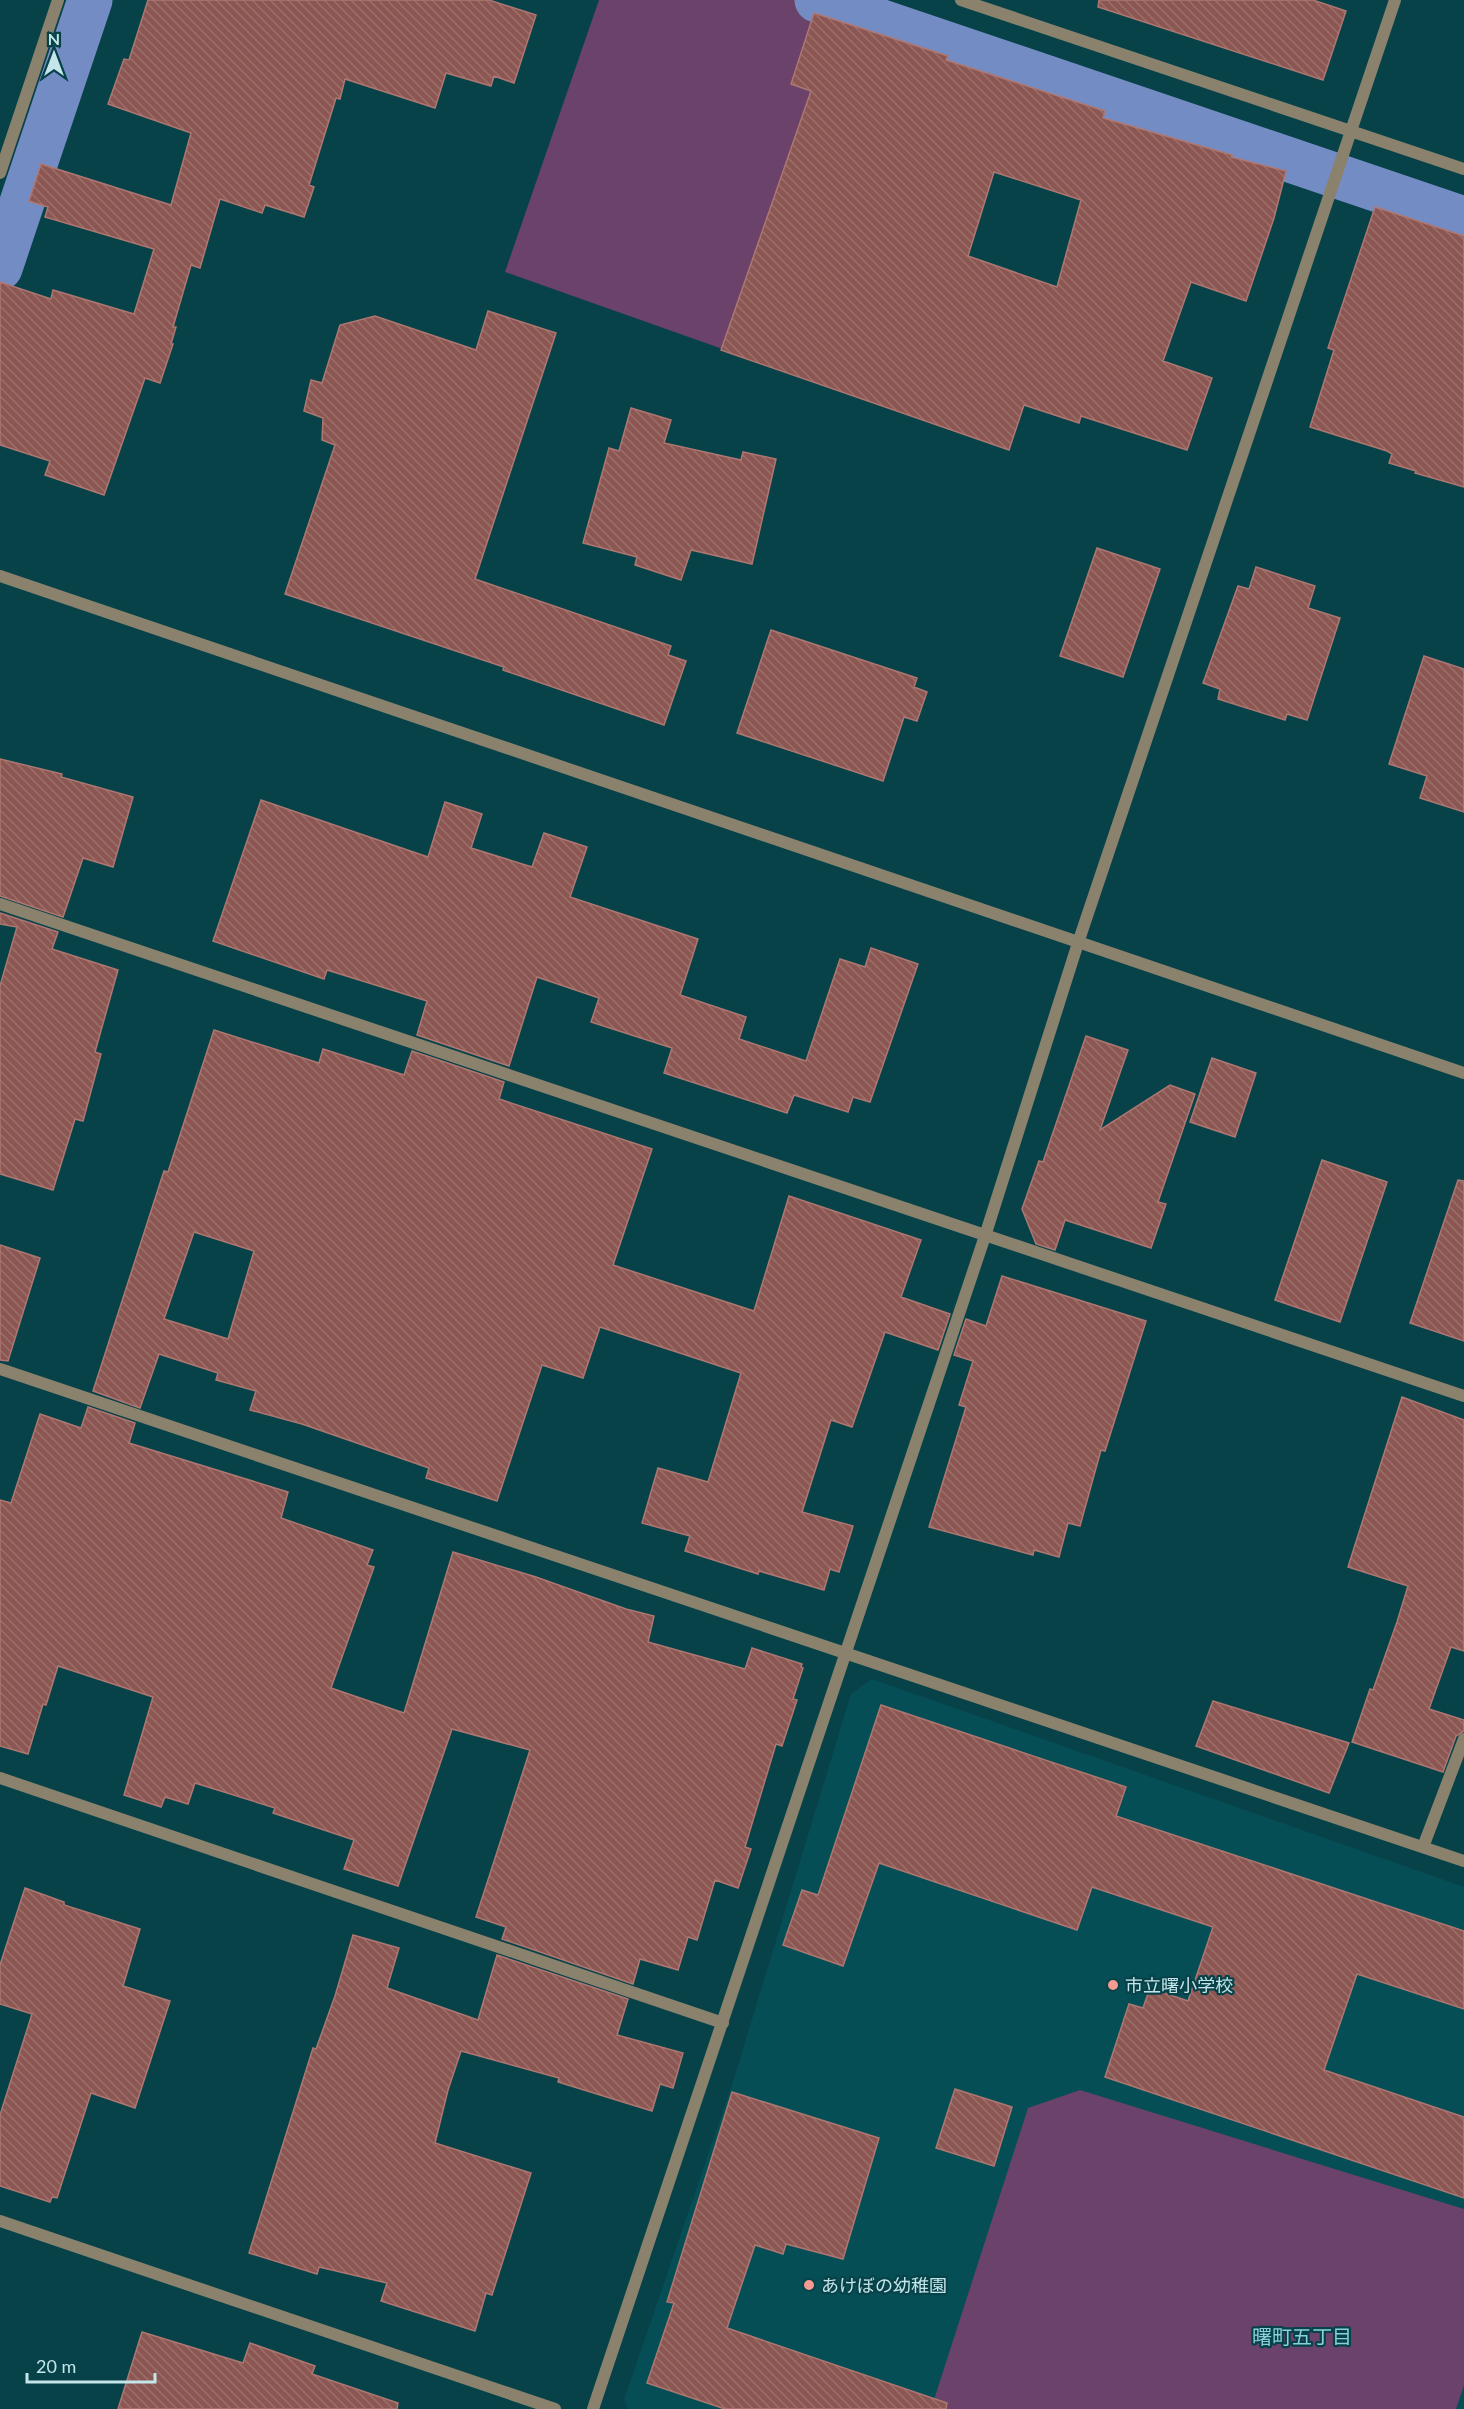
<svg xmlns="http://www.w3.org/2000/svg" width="1464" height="2409" viewBox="0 0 1464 2409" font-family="Lato,'Noto Sans JP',sans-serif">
<defs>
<pattern id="building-back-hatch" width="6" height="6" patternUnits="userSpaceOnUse" patternTransform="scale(1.5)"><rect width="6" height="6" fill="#8c5752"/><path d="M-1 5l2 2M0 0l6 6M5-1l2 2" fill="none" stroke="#9b6f6b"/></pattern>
</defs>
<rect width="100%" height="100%" fill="#084249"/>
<path fill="#064e56" d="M 872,1679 L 1464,1887 L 1464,2409 L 628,2409 L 624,2400 L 733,2082 L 851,1694 Z"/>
<path fill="#6a426a" d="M 599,0 L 835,0 L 867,11 L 748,358 L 505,272 Z
M 1080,2090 L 1464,2209 L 1464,2385 L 1456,2409 L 931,2409 L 1028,2108 Z"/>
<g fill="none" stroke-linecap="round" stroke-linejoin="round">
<path stroke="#748cc4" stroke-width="45" d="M 817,0 L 1464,219
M 0,268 L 90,0"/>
</g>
<path fill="url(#building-back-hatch)" stroke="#ae7771" stroke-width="1.5" fill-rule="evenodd" d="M 148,0 L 489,0 L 536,15 L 514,83 L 494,76 L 491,86 L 446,73 L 435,108 L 345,79 L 340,99 L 336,98 L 309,185 L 314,187 L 304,217 L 265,205 L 262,213 L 220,199 L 200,268 L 191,265 L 173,327 L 176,327 L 171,344 L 173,344 L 160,383 L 145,378 L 104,495 L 45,475 L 50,461 L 0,445 L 0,282 L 51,299 L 53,290 L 134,314 L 154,249 L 45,217 L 48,207 L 29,201 L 41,164 L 171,205 L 191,133 L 108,104 L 124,59 L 129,60 Z
M 1099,0 L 1313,0 L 1346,11 L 1323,80 L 1098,7 Z
M 814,13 L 948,56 L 946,60 L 1105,111 L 1103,118 L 1232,155 L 1231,157 L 1286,171 L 1274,218 L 1246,301 L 1191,282 L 1163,361 L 1212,378 L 1187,450 L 1081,416 L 1079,423 L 1024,405 L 1009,450 L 721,350 L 811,91 L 791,84 ZM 994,172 L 1081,200 L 1057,287 L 968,256 Z
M 1375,207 L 1464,236 L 1464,487 L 1415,473 L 1416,471 L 1389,463 L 1392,454 L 1387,451 L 1310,427 L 1334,350 L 1328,348 Z
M 488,311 L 556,333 L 475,579 L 671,646 L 668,655 L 686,661 L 664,725 L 503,670 L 504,667 L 285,594 L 335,445 L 322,440 L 323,418 L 304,411 L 311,380 L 322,383 L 340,325 L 375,316 L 476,350 Z
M 631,408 L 671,420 L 664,443 L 741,460 L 743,452 L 776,459 L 752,564 L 691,550 L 681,580 L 635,565 L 637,557 L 583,543 L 609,448 L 619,451 Z
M 1097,548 L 1160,569 L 1123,677 L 1060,656 Z
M 1256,567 L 1315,586 L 1308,608 L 1340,618 L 1307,720 L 1287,714 L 1285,720 L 1218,699 L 1220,689 L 1203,683 L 1238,586 L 1249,589 Z
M 771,630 L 917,678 L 914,687 L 927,692 L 917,721 L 904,717 L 883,781 L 737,733 Z
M 1424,656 L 1464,669 L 1464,812 L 1420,798 L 1427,776 L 1389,764 Z
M 0,759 L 62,774 L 61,777 L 133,797 L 113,867 L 83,858 L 63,917 L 0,896 Z
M 261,800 L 428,857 L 445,802 L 482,814 L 471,848 L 532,867 L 544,833 L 587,847 L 570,897 L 698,939 L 680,995 L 746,1017 L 739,1039 L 806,1061 L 840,959 L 865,967 L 871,948 L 918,964 L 870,1102 L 853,1097 L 848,1112 L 794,1095 L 787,1113 L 664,1073 L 672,1048 L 591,1022 L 599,998 L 537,977 L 509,1066 L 417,1035 L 427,1001 L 327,970 L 324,979 L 213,941 Z
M 0,913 L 58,932 L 52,949 L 118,970 L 95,1052 L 101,1054 L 83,1121 L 75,1119 L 53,1190 L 0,1174 L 0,986 L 17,927 L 0,924 Z
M 214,1030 L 319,1063 L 323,1049 L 404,1075 L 412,1051 L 504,1082 L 499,1099 L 652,1149 L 613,1265 L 754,1311 L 789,1196 L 921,1240 L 901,1297 L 950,1314 L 938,1350 L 885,1332 L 852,1427 L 831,1420 L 802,1512 L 853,1526 L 839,1572 L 830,1569 L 824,1590 L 759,1571 L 758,1574 L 685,1551 L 690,1536 L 642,1523 L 658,1468 L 708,1482 L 741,1373 L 600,1327 L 583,1378 L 542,1365 L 497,1501 L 426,1478 L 429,1468 L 302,1424 L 250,1410 L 256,1391 L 216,1380 L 218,1373 L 159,1354 L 140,1408 L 93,1391 L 164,1171 L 168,1172 ZM 194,1232 L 254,1251 L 228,1339 L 164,1319 Z
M 1086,1036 L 1128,1050 L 1100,1130 L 1170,1085 L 1195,1094 L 1158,1202 L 1166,1204 L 1151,1248 L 1065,1220 L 1055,1250 L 1036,1244 L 1022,1209 L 1039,1161 L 1043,1162 Z
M 1212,1058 L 1256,1073 L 1235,1137 L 1190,1122 Z
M 1322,1160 L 1387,1182 L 1340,1322 L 1275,1300 Z
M 1458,1180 L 1464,1181 L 1464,1341 L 1410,1323 Z
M 0,1245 L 40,1258 L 8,1361 L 0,1360 Z
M 1002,1276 L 1146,1321 L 1105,1451 L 1101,1450 L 1080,1526 L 1068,1523 L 1059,1557 L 1034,1550 L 1033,1555 L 929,1527 L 966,1407 L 959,1405 L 973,1361 L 954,1355 L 966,1319 L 986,1326 Z
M 1402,1397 L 1464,1420 L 1464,1651 L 1451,1647 L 1429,1709 L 1464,1720 L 1464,1731 L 1456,1736 L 1443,1772 L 1352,1742 L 1370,1689 L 1373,1690 L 1397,1622 L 1408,1586 L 1348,1567 Z
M 88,1407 L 135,1423 L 129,1443 L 288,1492 L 281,1518 L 373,1550 L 367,1565 L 374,1567 L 331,1688 L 404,1713 L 453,1552 L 536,1577 L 626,1609 L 654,1616 L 648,1642 L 745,1669 L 752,1648 L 802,1664 L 801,1667 L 803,1668 L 793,1699 L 797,1700 L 782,1746 L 776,1744 L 745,1847 L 751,1849 L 738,1888 L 715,1880 L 697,1940 L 688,1937 L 678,1970 L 640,1959 L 633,1984 L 502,1939 L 506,1927 L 476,1917 L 530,1750 L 452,1729 L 398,1886 L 344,1869 L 354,1840 L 273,1813 L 275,1808 L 195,1783 L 188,1804 L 165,1797 L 161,1807 L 124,1795 L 153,1697 L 58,1666 L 46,1705 L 43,1704 L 28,1754 L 0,1746 L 0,1500 L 11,1503 L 40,1414 L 81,1428 Z
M 1213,1701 L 1349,1743 L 1329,1793 L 1196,1746 Z
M 881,1705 L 1126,1787 L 1116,1816 L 1464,1931 L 1464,2009 L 1357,1974 L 1324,2070 L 1464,2117 L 1464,2198 L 1105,2077 L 1129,2004 L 1143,2008 L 1150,1988 L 1188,2001 L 1213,1927 L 1092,1887 L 1077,1930 L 879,1863 L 843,1966 L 783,1945 L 802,1890 L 818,1895 Z
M 25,1888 L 64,1902 L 64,1905 L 140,1929 L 123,1986 L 170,2001 L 135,2108 L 91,2093 L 57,2198 L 52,2197 L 50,2202 L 0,2186 L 0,2115 L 32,2014 L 0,2004 L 0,1965 Z
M 353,1935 L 399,1948 L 387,1988 L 478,2020 L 497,1955 L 628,1999 L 617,2035 L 683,2053 L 673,2088 L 660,2084 L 652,2111 L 558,2082 L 559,2078 L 461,2051 L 448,2090 L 435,2143 L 531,2173 L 492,2295 L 486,2293 L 475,2331 L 381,2301 L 387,2283 L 319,2267 L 317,2274 L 249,2253 L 313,2048 L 316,2049 L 335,1996 Z
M 955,2089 L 1012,2107 L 994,2166 L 936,2148 Z
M 732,2092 L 879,2138 L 843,2259 L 786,2244 L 783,2254 L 755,2245 L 727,2328 L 947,2403 L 946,2409 L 725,2409 L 647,2383 L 674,2303 L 667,2302 Z
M 142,2332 L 243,2363 L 250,2343 L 315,2366 L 312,2374 L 398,2403 L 397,2409 L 118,2409 Z"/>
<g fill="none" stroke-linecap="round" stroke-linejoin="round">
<path stroke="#8b826e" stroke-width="12" d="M 961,0 L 1464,169
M 0,904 L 1464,1396
M 0,1369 L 1464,1861
M 0,1778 L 723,2023
M 1423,1847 L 1464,1739
M 593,2409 L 985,1236 L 1078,943 L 1395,0"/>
<path stroke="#8b826e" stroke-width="12" d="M 0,173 L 58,0
M 0,576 L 1464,1073
M 0,2221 L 555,2409"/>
</g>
<g fill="#f59c92" stroke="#084249" stroke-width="2">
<circle cx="1113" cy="1985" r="6"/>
<circle cx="809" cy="2285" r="6"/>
</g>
<g text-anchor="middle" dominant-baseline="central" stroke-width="4.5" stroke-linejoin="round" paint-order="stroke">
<g font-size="18" fill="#c4e5ea" stroke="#084249" text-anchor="start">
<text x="1125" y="1985">市立曙小学校</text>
<text x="821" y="2285">あけぼの幼稚園</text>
</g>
<g font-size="20" fill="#8acfd9" stroke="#084249">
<text x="1302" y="2336">曙町五丁目</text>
</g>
</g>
<g transform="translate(54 54)" stroke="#084249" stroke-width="4.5" paint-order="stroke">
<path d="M0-4.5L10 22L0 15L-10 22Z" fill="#c4e5ea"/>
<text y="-9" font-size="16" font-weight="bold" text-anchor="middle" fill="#c4e5ea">N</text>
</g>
<path d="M27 2373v9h128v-9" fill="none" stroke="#c4e5ea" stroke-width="3"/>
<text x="36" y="2373" font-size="18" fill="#c4e5ea" stroke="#084249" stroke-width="4.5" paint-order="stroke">20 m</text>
</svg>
